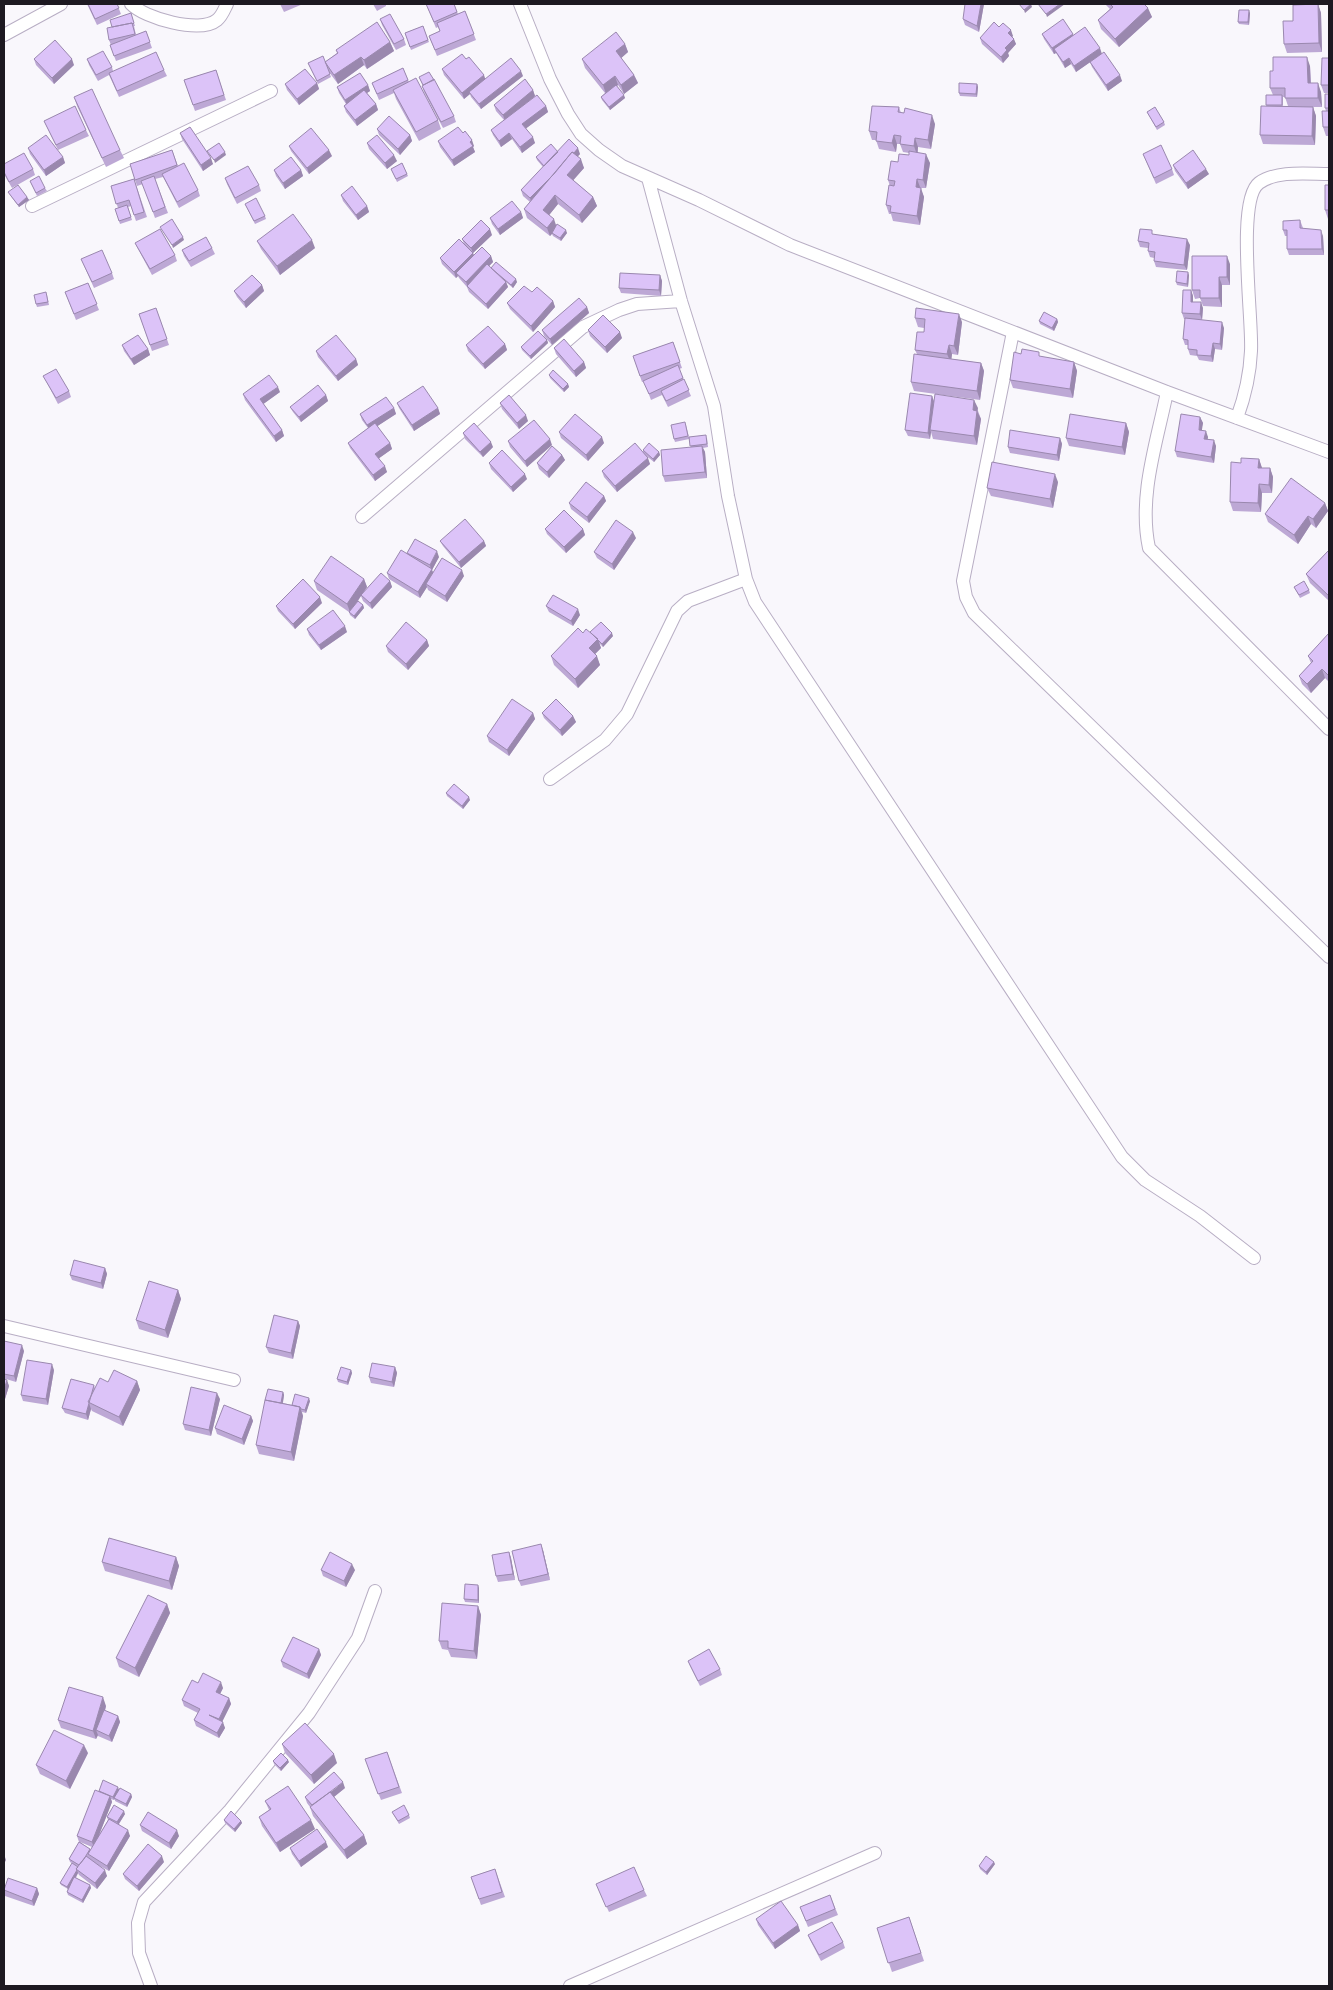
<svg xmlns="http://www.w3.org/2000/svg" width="1333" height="1990" viewBox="0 0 1333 1990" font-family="'Sofia Sans Condensed',sans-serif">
<rect width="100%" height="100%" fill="#f9f7fc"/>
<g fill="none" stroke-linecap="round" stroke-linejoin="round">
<defs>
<path id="minor" d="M 131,4 C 144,18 200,34 217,20 C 222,16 224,10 227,4
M 520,4 L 550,79 L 568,114 L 581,134 L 599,150 L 622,166 L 699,200 L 790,245 L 1167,392 L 1329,452
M 4,35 L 61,4
M 648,178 L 681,301 L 714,406 L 728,496 L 746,579 L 755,602 L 1122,1157 L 1145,1180 L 1200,1216 L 1254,1258
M 32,206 L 271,91
M 1013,332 L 963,581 L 966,597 L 974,613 L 1329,957
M 1167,392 C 1157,442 1138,496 1149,548 L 1329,729
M 1237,418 C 1245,396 1250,375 1251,351 C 1253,321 1236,200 1259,183 C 1277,170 1308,174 1329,174
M 362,517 L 583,327 L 619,310 L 637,304 L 681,301
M 550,779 L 605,740 L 627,714 L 677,611 L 688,601 L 746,579
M 4,1326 L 234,1380
M 151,1986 L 139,1953 L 138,1923 L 144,1902 L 230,1810 L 309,1713 L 358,1638 L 375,1591
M 570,1986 L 875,1853"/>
</defs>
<use href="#minor" stroke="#b8aec4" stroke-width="14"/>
<use href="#minor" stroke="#fff" stroke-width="12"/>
</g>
<path fill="#bda8d5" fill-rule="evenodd" d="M 87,4 L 117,4 L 121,14 L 97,25 Z
M 280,4 L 303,4 L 284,12 Z
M 373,4 L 386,4 L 386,6 L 377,11 Z
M 426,4 L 454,4 L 458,14 L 465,11 L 476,40 L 437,56 L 429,36 L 440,31 L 438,27 L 436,28 Z
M 984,4 L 979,32 L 965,25 L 963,19 Z
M 1105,4 L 1144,4 L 1152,17 L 1119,47 L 1101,29 L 1098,20 L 1110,9 Z
M 1318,4 L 1321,13 L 1322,52 L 1287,53 L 1284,44 L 1293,21 Z
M 131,13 L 135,26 L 134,26 L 136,35 L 146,31 L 152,48 L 116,61 L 110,45 L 111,45 L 109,40 L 112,27 Z
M 1250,13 L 1249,25 L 1239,24 L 1238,22 Z
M 380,19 L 404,39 L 406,45 L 396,50 L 382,25 Z
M 423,26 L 429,42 L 411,50 L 405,33 Z
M 999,27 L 1013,36 L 1012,37 L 1016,44 L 1008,53 L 1009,56 L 1003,63 L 982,44 L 980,38 Z
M 1042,34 L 1073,35 L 1102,54 L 1122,81 L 1108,91 L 1092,67 L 1090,62 L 1076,72 L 1071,64 L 1065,68 L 1056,53 L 1054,54 L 1044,39 Z
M 390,42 L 394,51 L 367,69 L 364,65 L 338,84 L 329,72 L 331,77 L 318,84 L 308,63 L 325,62 L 337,53 L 336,50 Z
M 625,44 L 628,52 L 621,58 L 634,75 L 638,83 L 624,94 L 618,85 L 617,86 L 625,98 L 610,110 L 602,100 L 601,97 L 605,93 L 585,68 L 582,59 Z
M 1329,58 L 1329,93 L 1324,93 L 1321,85 Z
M 34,59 L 74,65 L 54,84 L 36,65 Z
M 87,59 L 112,67 L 113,71 L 164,70 L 167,76 L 119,97 L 109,75 L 98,81 L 89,65 Z
M 466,59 L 485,79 L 523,76 L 481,109 L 471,97 L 470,94 L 464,99 L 444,75 L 442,69 Z
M 1310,66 L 1311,83 L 1321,92 L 1322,107 L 1313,107 L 1316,116 L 1315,145 L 1263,144 L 1260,135 L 1266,106 L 1273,95 L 1270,88 ZM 1283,97 L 1285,97 L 1288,106 L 1283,106 Z
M 403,68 L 409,82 L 438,120 L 441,129 L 419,141 L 396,99 L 394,93 L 379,100 L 372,83 Z
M 216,70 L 226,100 L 195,111 L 184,80 Z
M 419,77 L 454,116 L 456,122 L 443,128 L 424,92 L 422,86 L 423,86 Z
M 317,83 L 319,89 L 299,105 L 287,90 L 285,84 Z
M 977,84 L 978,87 L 977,97 L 960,96 L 959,93 Z
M 368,85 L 370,91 L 367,93 L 376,104 L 378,110 L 357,126 L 346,112 L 344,106 L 346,104 L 339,93 L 337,87 Z
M 533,90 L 535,96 L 523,106 L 546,106 L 548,112 L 526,128 L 535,143 L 522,153 L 512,139 L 501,147 L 493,135 L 491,130 L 504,120 L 496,111 L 494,105 Z
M 1329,94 L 1329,136 L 1326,136 L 1323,127 L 1326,111 L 1325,108 Z
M 74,97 L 120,150 L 124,158 L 106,167 L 77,106 Z
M 899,107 L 901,113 L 935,124 L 931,149 L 918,147 L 918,153 L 930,163 L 926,188 L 920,188 L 924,197 L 920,225 L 893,221 L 891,214 L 889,214 L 886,205 L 890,186 L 888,180 L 898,162 L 909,155 L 909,153 L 903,152 L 900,144 L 897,144 L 896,152 L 879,149 L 876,140 L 872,140 L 869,131 Z
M 1147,112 L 1164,122 L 1165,125 L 1157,130 Z
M 44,121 L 86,130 L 89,136 L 58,150 Z
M 377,129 L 410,135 L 412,141 L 400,155 L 379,135 Z
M 180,133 L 213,164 L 203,171 L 182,139 Z
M 438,141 L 474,146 L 473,147 L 475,152 L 454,166 L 440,147 Z
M 367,143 L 397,161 L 387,169 L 369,149 Z
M 289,146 L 332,156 L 309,174 L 291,151 Z
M 28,148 L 63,157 L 65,163 L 46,176 L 30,154 Z
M 172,150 L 178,166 L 198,190 L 200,196 L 179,208 L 163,177 L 155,179 L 168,213 L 155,218 L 143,184 L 137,186 L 130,164 Z
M 558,152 L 580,154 L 578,156 L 584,168 L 573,180 L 593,197 L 597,206 L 582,223 L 558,204 L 549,215 L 556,226 L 567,233 L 561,241 L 553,236 L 552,234 L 550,236 L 527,218 L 524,209 L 530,202 L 523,196 L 521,190 L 543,167 L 537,160 L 536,157 Z
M 1143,154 L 1172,169 L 1174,175 L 1156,184 Z
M 402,163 L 408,176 L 397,182 L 391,169 Z
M 4,164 L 33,169 L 35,175 L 12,188 L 4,174 Z
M 1173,165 L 1209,174 L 1188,189 L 1175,171 Z
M 274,170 L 301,170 L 303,176 L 285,189 L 276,176 Z
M 225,178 L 259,185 L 261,191 L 237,204 L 227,184 Z
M 134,179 L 147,217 L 136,221 L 131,206 L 128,207 L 132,220 L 120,224 L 119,221 L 118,208 L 111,186 Z
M 30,181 L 45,188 L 47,191 L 37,196 Z
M 1329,185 L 1329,219 L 1328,219 L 1325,210 Z
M 8,192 L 27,197 L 29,200 L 19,207 L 10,195 Z
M 341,195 L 367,206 L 369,212 L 358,220 L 343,201 Z
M 245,204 L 265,216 L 266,219 L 255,224 Z
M 521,212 L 523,218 L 500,235 L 492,224 L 490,218 Z
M 1300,220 L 1303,228 L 1323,236 L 1324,255 L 1289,255 L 1287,249 L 1287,236 L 1285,236 L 1283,230 Z
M 492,235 L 473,253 L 474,255 L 491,256 L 493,262 L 489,266 L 492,269 L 491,268 L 517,282 L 513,288 L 506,282 L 508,287 L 488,309 L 469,292 L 467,287 L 459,278 L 458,276 L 456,278 L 442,264 L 440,258 L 464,244 L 462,239 Z
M 1154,235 L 1190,245 L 1187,270 L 1156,267 L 1154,261 L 1154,258 L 1150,257 L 1148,251 L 1148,248 L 1140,247 L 1138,241 Z
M 257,241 L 315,248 L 280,275 L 261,249 Z
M 135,243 L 175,255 L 177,261 L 152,275 L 138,249 Z
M 212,248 L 215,254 L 191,267 L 184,256 L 182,250 Z
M 81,259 L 112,273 L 114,279 L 94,288 Z
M 1230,264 L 1230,285 L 1222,285 L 1222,307 L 1203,306 L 1200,298 L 1195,299 L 1192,290 Z
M 660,275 L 662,281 L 661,296 L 621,293 L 619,288 Z
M 1189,275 L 1188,287 L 1177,285 L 1176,282 Z
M 88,283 L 99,310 L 76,320 L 65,292 Z
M 262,285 L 264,291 L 246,308 L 237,297 L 234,291 Z
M 1191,290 L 1193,296 L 1193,302 L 1203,308 L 1202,320 L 1224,328 L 1222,350 L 1215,349 L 1213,362 L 1199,360 L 1197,356 L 1190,355 L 1188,349 L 1188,345 L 1185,345 L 1183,339 L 1185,319 L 1184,319 L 1182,313 Z
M 47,295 L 49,305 L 37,307 L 36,304 Z
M 553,301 L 555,307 L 533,332 L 510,309 L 507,303 Z
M 587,307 L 589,313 L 552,345 L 544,336 L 542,330 Z
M 156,308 L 169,345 L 152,351 L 139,314 Z
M 915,318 L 962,322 L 958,355 L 952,354 L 951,359 L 981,363 L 984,371 L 980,400 L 914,391 L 911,382 L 917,354 L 915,350 L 924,332 L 924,328 L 918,327 Z
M 1057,319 L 1058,322 L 1054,331 L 1040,324 L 1039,321 Z
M 588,330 L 622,338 L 607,353 L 590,336 Z
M 547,340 L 548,343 L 531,359 L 522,350 L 521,347 Z
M 673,342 L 682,368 L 679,369 L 691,396 L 668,407 L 662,395 L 651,400 L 644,381 L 642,382 L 633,356 Z
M 505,344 L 507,350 L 485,369 L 468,351 L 466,345 Z
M 122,345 L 148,349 L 150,355 L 134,365 L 124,351 Z
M 554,348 L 584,362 L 586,368 L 576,377 L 556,354 Z
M 316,351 L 356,359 L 358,365 L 338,381 L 318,357 Z
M 1041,357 L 1074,362 L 1077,371 L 1073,398 L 1013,388 L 1010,380 Z
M 549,375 L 568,384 L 569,387 L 564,392 L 550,378 Z
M 43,376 L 69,391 L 71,397 L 58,404 L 46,381 Z
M 280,392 L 263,404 L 282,430 L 284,436 L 276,442 L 245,400 L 243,394 Z
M 326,395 L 328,401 L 301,422 L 293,412 L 290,407 Z
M 932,396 L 934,401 L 974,400 L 981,419 L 977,445 L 933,439 L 931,432 L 930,439 L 908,436 L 905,430 Z
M 397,403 L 438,408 L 440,414 L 414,431 L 399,408 Z
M 500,403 L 528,421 L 519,429 L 502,409 Z
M 394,408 L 396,414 L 377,426 L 390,443 L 392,449 L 379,458 L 387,472 L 375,481 L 350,448 L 348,443 L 368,428 L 362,420 L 360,414 Z
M 1200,417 L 1203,423 L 1201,430 L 1208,437 L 1207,439 L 1216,446 L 1214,463 L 1177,457 L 1175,451 Z
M 1126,423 L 1129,432 L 1125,455 L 1069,446 L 1066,438 Z
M 686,425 L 689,437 L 707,438 L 708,447 L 703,448 L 705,452 L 707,478 L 665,482 L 663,476 L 691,447 L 689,439 L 675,442 L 674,439 Z
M 559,432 L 604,443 L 588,461 L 561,438 Z
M 463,433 L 493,447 L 483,457 L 465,439 Z
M 1060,438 L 1062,444 L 1059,461 L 1010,453 L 1008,447 Z
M 508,441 L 552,445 L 527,467 L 510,447 Z
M 643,450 L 659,452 L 660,455 L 654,462 L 645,455 L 650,464 L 617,492 L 604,477 L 602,471 L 643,452 Z
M 562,455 L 565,460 L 549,478 L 539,469 L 537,463 Z
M 1259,459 L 1262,468 L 1270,468 L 1273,477 L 1272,493 L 1262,493 L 1261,512 L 1233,511 L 1230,502 L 1241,463 Z
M 489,463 L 527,479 L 513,492 L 491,469 Z
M 1058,482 L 1053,508 L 991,496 L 987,488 Z
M 604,496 L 606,501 L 589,523 L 571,509 L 569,503 Z
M 1325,503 L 1328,511 L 1316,528 L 1311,524 L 1298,544 L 1268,522 L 1265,514 Z
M 545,529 L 583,529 L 585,535 L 566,553 L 547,534 Z
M 636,538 L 614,570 L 597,558 L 594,552 Z
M 440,541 L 484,541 L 486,546 L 461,568 L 443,546 Z
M 1329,550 L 1329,601 L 1310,583 L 1306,574 Z
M 407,553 L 439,557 L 432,570 L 433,572 L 464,576 L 447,602 L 428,590 L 427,587 L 420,598 L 389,579 L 387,573 L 408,554 Z
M 364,579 L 367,587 L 364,592 L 390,581 L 392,587 L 372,609 L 363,601 L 361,596 L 358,601 L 363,605 L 364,608 L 355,619 L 350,615 L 349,612 L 317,590 L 314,581 Z
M 1294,587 L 1309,590 L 1310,593 L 1300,598 Z
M 322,603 L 295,629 L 278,611 L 276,606 Z
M 546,606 L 580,615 L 573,626 L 549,612 Z
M 307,629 L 347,632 L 321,650 L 309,635 Z
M 583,633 L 590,633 L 613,636 L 603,647 L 599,643 L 601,648 L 595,654 L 600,665 L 578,688 L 554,665 L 551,656 Z
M 1329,633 L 1329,682 L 1325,678 L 1311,693 L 1302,684 L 1299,676 L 1311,663 L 1308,656 Z
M 427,640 L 429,646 L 408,670 L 388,652 L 386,646 Z
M 533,713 L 535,719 L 509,756 L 489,742 L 487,736 Z
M 542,713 L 573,716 L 576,722 L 562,736 L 544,718 Z
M 446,793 L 470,800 L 463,809 L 447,796 Z
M 105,1268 L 107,1274 L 103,1289 L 72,1280 L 70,1275 Z
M 178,1290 L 181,1299 L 168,1338 L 139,1329 L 136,1320 Z
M 298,1321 L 300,1326 L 293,1359 L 269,1353 L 266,1347 Z
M 4,1341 L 24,1351 L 16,1382 L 6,1379 L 9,1386 L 5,1399 L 4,1399 Z
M 395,1367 L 397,1373 L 394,1387 L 371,1383 L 369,1377 Z
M 54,1370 L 48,1405 L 23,1401 L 21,1395 Z
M 351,1370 L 352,1373 L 348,1385 L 338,1382 L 337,1379 Z
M 137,1381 L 140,1390 L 123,1426 L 92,1411 L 91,1409 L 88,1420 L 65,1413 L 62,1408 L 94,1385 L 95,1389 L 108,1382 Z
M 283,1392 L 284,1395 L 283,1403 L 292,1405 L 310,1401 L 306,1413 L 302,1412 L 303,1416 L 294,1461 L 259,1454 L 256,1445 Z
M 220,1399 L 211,1436 L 185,1430 L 183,1424 Z
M 251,1416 L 253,1421 L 244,1445 L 217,1434 L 215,1428 Z
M 543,1550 L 550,1580 L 521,1586 L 519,1581 Z
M 509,1552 L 511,1558 L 515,1580 L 498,1582 L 496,1576 Z
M 176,1557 L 179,1566 L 172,1590 L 105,1571 L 102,1562 Z
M 321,1570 L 355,1570 L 346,1587 L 323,1576 Z
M 479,1588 L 479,1603 L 465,1602 L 464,1599 Z
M 167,1604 L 170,1613 L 139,1677 L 119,1667 L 116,1658 Z
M 478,1606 L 481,1615 L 477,1659 L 451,1657 L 448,1650 L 442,1649 L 439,1641 Z
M 319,1649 L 321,1655 L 309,1679 L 283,1667 L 281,1661 Z
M 688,1661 L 720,1669 L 722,1675 L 700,1686 L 690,1666 Z
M 198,1683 L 223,1688 L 220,1694 L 229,1698 L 231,1704 L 222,1722 L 225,1728 L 219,1738 L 196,1726 L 194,1720 L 198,1713 L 184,1706 L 182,1700 Z
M 106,1706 L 105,1711 L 118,1716 L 120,1722 L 112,1742 L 98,1736 L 98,1735 L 96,1739 L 61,1728 L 58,1720 Z
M 282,1744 L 337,1763 L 314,1784 L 285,1753 Z
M 387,1752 L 402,1793 L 381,1800 L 365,1759 Z
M 88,1753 L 70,1789 L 40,1774 L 36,1765 Z
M 273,1761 L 289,1762 L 281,1771 L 274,1764 Z
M 345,1788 L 334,1797 L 364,1835 L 367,1844 L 347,1859 L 313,1816 L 310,1807 L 307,1803 L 305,1797 Z
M 119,1789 L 131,1794 L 132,1797 L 127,1807 L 115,1801 L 115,1799 L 114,1800 L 111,1799 L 112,1802 L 99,1835 L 108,1820 L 107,1817 L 125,1814 L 119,1824 L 130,1836 L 109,1871 L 98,1865 L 107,1876 L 97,1889 L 79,1875 L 78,1873 L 76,1878 L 90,1885 L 91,1888 L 83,1903 L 68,1895 L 67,1892 L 68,1889 L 61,1885 L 60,1883 L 78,1867 L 70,1862 L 69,1859 L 79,1842 L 77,1836 L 99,1792 L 99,1791 ZM 80,1842 L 92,1847 L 91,1850 L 90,1849 Z
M 265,1801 L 315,1829 L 280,1852 L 262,1826 L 259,1817 L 269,1810 Z
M 392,1812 L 409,1815 L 410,1818 L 399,1824 Z
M 224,1820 L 241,1821 L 242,1823 L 235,1832 L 225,1823 Z
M 140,1825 L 179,1836 L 171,1849 L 142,1831 Z
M 328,1847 L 301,1867 L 292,1854 L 290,1848 Z
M 164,1862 L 139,1891 L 125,1879 L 123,1874 Z
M 995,1864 L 987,1875 L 980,1869 L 979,1866 Z
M 495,1869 L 505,1897 L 481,1905 L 471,1877 Z
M 596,1884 L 644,1890 L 647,1896 L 609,1912 Z
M 37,1888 L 39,1894 L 34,1906 L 5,1896 L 4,1891 L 4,1890 Z
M 830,1895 L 838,1915 L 808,1927 L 800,1907 Z
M 909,1917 L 924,1961 L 892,1972 L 877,1928 Z
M 756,1919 L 798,1925 L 800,1931 L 775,1949 L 758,1925 Z
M 808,1935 L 843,1942 L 845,1948 L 821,1961 L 810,1940 Z"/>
<path fill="#9a88ae" d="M 981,4 L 984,4 L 979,32 L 977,26 Z
M 1031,4 L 1032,7 L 1025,13 L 1024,10 Z
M 1060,4 L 1065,4 L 1047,17 L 1046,14 Z
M 1318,4 L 1321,13 L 1322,52 L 1319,43 Z
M 1148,8 L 1152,17 L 1119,47 L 1115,39 Z
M 1249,10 L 1250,13 L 1249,25 L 1248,22 Z
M 1011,30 L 1013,36 L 1010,39 L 1008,33 Z
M 1073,34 L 1075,40 L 1054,49 L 1056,53 L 1054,54 L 1052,48 Z
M 1014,39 L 1016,44 L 1008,53 L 1009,56 L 1003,63 L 1001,57 L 1005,48 Z
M 390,42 L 394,51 L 367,69 L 364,60 Z
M 625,44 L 628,52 L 619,60 L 616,51 Z
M 1100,48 L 1102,54 L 1076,72 L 1074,66 Z
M 361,57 L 364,65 L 338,84 L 334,75 Z
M 1307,57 L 1310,66 L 1311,92 L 1308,83 Z
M 1069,58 L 1071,64 L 1065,68 L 1063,62 Z
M 72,59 L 74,65 L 54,84 L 52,78 Z
M 521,71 L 523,76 L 481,109 L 479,104 Z
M 484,75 L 486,81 L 469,92 L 470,94 L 464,99 L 462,93 Z
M 634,75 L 638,83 L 624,94 L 621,85 Z
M 1120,75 L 1122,81 L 1108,91 L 1106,85 Z
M 615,76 L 618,85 L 606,94 L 603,85 Z
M 317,83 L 319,89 L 299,105 L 297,99 Z
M 1318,83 L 1321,92 L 1322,107 L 1318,98 Z
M 977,84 L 978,87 L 977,97 L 976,94 Z
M 368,85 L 370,91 L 347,106 L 345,100 Z
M 533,90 L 535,96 L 505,121 L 503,115 Z
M 624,95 L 625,98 L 610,110 L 609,107 Z
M 376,104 L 378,110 L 357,126 L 355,120 Z
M 546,106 L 548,112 L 524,130 L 522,124 Z
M 1313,107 L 1316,116 L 1315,145 L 1312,136 Z
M 932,115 L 935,124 L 931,149 L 928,140 Z
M 509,133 L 512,139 L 501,147 L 499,141 Z
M 410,135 L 412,141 L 400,155 L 398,149 Z
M 894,135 L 897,144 L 896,152 L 892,143 Z
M 533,137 L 535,143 L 522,153 L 520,147 Z
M 915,138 L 918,147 L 917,155 L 914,146 Z
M 472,140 L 474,146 L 473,147 L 475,152 L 454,166 L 452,160 Z
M 578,148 L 580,154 L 532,204 L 530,198 Z
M 329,150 L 332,156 L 309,174 L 307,168 Z
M 225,152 L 226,155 L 215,163 L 214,160 Z
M 926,154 L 930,163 L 926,188 L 923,180 Z
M 394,155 L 397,161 L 387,169 L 385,163 Z
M 63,157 L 65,163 L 46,176 L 44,170 Z
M 211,158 L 213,164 L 203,171 L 201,165 Z
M 581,159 L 584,168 L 570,184 L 567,175 Z
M 1206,169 L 1209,174 L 1188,189 L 1186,183 Z
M 301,170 L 303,176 L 285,189 L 283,183 Z
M 917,179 L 920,187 L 919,196 L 916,187 Z
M 921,188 L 924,197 L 920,225 L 917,216 Z
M 555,195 L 558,204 L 546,219 L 543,210 Z
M 27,197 L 29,200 L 19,207 L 18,205 Z
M 593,197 L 597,206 L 582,223 L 579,215 Z
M 367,206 L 369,212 L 358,220 L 356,215 Z
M 521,212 L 523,218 L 500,235 L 498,229 Z
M 554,219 L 557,228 L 550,236 L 547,228 Z
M 490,229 L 492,235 L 473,253 L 471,248 Z
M 566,230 L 567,233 L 561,241 L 560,238 Z
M 1321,230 L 1323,236 L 1324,255 L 1322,249 Z
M 183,237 L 184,240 L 173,248 L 172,245 Z
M 1187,239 L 1190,245 L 1187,270 L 1184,265 Z
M 312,240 L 315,248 L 280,275 L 277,266 Z
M 473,253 L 475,259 L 456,273 L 458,276 L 456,278 L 454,272 Z
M 491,256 L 493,262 L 468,288 L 466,282 Z
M 1227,256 L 1230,264 L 1230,285 L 1227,277 Z
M 1188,272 L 1189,275 L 1188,287 L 1187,284 Z
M 660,275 L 662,281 L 661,296 L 659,290 Z
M 1219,277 L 1222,285 L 1222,307 L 1219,298 Z
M 516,279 L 517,282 L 513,288 L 511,285 Z
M 506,282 L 508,287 L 488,309 L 486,304 Z
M 262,285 L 264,291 L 246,308 L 244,302 Z
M 1191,290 L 1193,296 L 1193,308 L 1191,302 Z
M 553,301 L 555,307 L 533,332 L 531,326 Z
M 1201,302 L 1203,308 L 1202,320 L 1200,314 Z
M 587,307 L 589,313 L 552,345 L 550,339 Z
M 959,314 L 962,322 L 958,355 L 954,346 Z
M 1057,319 L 1058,322 L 1054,331 L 1052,328 Z
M 1222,322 L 1224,328 L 1222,350 L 1220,344 Z
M 620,332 L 622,338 L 607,353 L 605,347 Z
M 547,340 L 548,343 L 531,359 L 530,356 Z
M 1213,343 L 1215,349 L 1213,362 L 1211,356 Z
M 505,344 L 507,350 L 485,369 L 483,364 Z
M 949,345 L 952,354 L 951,363 L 947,354 Z
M 148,349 L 150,355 L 134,365 L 131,359 Z
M 356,359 L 358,365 L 338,381 L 336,376 Z
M 584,362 L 586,368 L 576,377 L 574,371 Z
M 1074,362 L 1077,371 L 1073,398 L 1070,389 Z
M 981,363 L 984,371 L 980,400 L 977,391 Z
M 568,384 L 569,387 L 564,392 L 563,389 Z
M 278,387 L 280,392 L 262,405 L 260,399 Z
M 326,395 L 328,401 L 301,422 L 299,417 Z
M 932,396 L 934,402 L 930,430 L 931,432 L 930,439 L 928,433 Z
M 974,400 L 978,408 L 976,419 L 973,410 Z
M 394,408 L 396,414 L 370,431 L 367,425 Z
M 438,408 L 440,414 L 414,431 L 412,425 Z
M 977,411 L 981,419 L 977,445 L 974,436 Z
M 526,415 L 528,421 L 519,429 L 517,423 Z
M 1200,417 L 1203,423 L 1201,436 L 1199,430 Z
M 1126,423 L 1129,432 L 1125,455 L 1122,447 Z
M 282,430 L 284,436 L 276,442 L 274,436 Z
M 1206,431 L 1208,437 L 1207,445 L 1204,439 Z
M 602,437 L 604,443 L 588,461 L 586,455 Z
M 1060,438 L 1062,444 L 1059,461 L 1057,455 Z
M 550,439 L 552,445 L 527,467 L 525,461 Z
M 1214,440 L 1216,446 L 1214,463 L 1211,457 Z
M 491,442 L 493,447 L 483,457 L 480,452 Z
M 390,443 L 392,449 L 378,459 L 375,454 Z
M 702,446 L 705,452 L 707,478 L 705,472 Z
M 659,452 L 660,455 L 654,462 L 653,459 Z
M 562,455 L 565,460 L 549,478 L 547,472 Z
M 648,458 L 650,464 L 617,492 L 615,486 Z
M 1259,459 L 1262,468 L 1258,468 Z
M 385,466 L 387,472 L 375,481 L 373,475 Z
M 1270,468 L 1273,477 L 1272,493 L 1269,485 Z
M 525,474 L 527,479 L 513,492 L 511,487 Z
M 1055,474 L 1058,482 L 1053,508 L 1050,499 Z
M 1259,484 L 1262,493 L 1261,512 L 1258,503 Z
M 604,496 L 606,501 L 589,523 L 587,517 Z
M 1325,503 L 1328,511 L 1316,528 L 1313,519 Z
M 1308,516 L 1311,524 L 1298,544 L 1294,535 Z
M 583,529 L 585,535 L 566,553 L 564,547 Z
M 633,532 L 636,538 L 614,570 L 612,564 Z
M 484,541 L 486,546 L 461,568 L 459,562 Z
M 437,551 L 439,557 L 432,570 L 434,575 L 426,584 L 427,587 L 420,598 L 418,592 L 431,570 L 430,565 Z
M 462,570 L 464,576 L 447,602 L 445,596 Z
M 364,579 L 367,587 L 350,612 L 347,604 Z
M 390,581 L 392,587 L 372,609 L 370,603 Z
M 320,597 L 322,603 L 295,629 L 293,624 Z
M 363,605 L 364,608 L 355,619 L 354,616 Z
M 578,609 L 580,615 L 573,626 L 571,621 Z
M 345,626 L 347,632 L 321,650 L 319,645 Z
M 612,633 L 613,636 L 603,647 L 602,644 Z
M 598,639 L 601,648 L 592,657 L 589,648 Z
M 427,640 L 429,646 L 408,670 L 406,664 Z
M 597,656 L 600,665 L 578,688 L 575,679 Z
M 1322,669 L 1325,678 L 1311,693 L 1307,684 Z
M 533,713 L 535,719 L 509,756 L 507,750 Z
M 573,716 L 576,722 L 562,736 L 560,730 Z
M 469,797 L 470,800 L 463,809 L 462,806 Z
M 105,1268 L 107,1274 L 103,1289 L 101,1283 Z
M 178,1290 L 181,1299 L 168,1338 L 165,1330 Z
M 298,1321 L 300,1326 L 293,1359 L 291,1353 Z
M 22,1345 L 24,1351 L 16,1382 L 14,1376 Z
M 52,1364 L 54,1370 L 48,1405 L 46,1399 Z
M 395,1367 L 397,1373 L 394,1387 L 392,1382 Z
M 351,1370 L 352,1373 L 348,1385 L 347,1382 Z
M 7,1380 L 9,1386 L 5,1399 L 4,1396 L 4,1390 Z
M 137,1381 L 140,1390 L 123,1426 L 119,1417 Z
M 283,1392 L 284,1395 L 282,1407 L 281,1404 Z
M 217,1393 L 220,1399 L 211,1436 L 209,1430 Z
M 309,1398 L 310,1401 L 306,1413 L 305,1410 Z
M 89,1403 L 91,1409 L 88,1420 L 86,1414 Z
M 300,1407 L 303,1416 L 294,1461 L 291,1452 Z
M 251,1416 L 253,1421 L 244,1445 L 242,1439 Z
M 541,1544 L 543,1550 L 550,1580 L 548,1574 Z
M 509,1552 L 511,1558 L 515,1580 L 513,1574 Z
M 176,1557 L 179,1566 L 172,1590 L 169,1581 Z
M 352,1564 L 355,1570 L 346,1587 L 344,1581 Z
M 478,1585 L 479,1588 L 479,1603 L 478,1600 Z
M 167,1604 L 170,1613 L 139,1677 L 135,1668 Z
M 478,1606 L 481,1615 L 477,1659 L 474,1651 Z
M 319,1649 L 321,1655 L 309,1679 L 307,1674 Z
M 221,1682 L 223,1688 L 218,1698 L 216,1692 Z
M 103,1697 L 106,1706 L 99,1731 L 96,1730 L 98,1735 L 96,1739 L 93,1731 Z
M 229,1698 L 231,1704 L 221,1724 L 219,1719 Z
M 118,1716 L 120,1722 L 112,1742 L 109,1736 Z
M 223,1722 L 225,1728 L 219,1738 L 217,1733 Z
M 84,1745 L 88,1753 L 70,1789 L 66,1781 Z
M 334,1754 L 337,1763 L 314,1784 L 311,1775 Z
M 288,1760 L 289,1762 L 281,1771 L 280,1768 Z
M 343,1782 L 345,1788 L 315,1812 L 313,1807 Z
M 118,1787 L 119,1790 L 114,1800 L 113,1797 Z
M 131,1794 L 132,1797 L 127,1807 L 126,1804 Z
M 110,1796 L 112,1802 L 94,1848 L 92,1842 Z
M 124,1811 L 125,1814 L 118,1825 L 117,1822 Z
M 311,1820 L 315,1829 L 280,1852 L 276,1843 Z
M 241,1821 L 242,1823 L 235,1832 L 234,1829 Z
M 128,1830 L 130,1836 L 109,1871 L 107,1866 Z
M 177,1830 L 179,1836 L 171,1849 L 169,1843 Z
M 364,1835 L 367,1844 L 347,1859 L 344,1850 Z
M 326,1842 L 328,1847 L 301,1867 L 299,1861 Z
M 4,1854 L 6,1860 L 4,1864 Z
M 162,1856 L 164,1862 L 139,1891 L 137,1886 Z
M 994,1862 L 995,1864 L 987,1875 L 986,1872 Z
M 77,1870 L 78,1873 L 68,1890 L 67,1887 Z
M 105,1870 L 107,1876 L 97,1889 L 95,1883 Z
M 90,1885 L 91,1888 L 83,1903 L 82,1900 Z
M 37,1888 L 39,1894 L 34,1906 L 32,1901 Z
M 798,1925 L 800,1931 L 775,1949 L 773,1943 Z"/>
<path fill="#dcc3f8" stroke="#9a88ae" d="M 88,4 L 117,4 L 119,8 L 95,19 Z
M 426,4 L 454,4 L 457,12 L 434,22 Z
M 965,4 L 981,4 L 977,26 L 963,19 Z
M 1019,4 L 1031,4 L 1024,10 Z
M 1038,4 L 1060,4 L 1046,14 Z
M 1110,4 L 1144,4 L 1148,8 L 1115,39 L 1098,20 L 1113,7 Z
M 1318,4 L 1319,43 L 1284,44 L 1283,21 L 1293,21 L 1293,5 Z
M 1239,10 L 1249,10 L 1248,22 L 1238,22 Z
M 465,11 L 474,34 L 435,50 L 429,36 L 440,31 L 437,23 Z
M 131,13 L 134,23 L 133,24 L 132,23 L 112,27 L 110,20 Z
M 390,14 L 404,39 L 394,44 L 380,19 Z
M 1063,19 L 1073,34 L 1052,48 L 1042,34 Z
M 377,22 L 390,42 L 364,60 L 361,57 L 334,75 L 325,62 L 338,53 L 336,50 Z
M 994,22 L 999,27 L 1003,23 L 1011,30 L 1008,33 L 1014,39 L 1005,48 L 1007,50 L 1001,57 L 980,38 Z
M 132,23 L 135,34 L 109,40 L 107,28 Z
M 423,26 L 428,40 L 410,47 L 405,33 Z
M 1085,27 L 1100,48 L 1074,66 L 1069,58 L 1063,62 L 1054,49 Z
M 146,31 L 150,42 L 114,56 L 110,45 Z
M 616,32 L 625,44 L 616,51 L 634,75 L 621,85 L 615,76 L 603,85 L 582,59 Z
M 55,40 L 72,59 L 52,78 L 34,59 Z
M 103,51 L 112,67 L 96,75 L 87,59 Z
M 156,52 L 164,70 L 117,91 L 109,73 Z
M 1104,52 L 1120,75 L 1106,85 L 1090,62 Z
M 462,54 L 466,59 L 469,57 L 484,75 L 462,93 L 442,69 Z
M 323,56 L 330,74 L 317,81 L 308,63 Z
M 1273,57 L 1307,57 L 1308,83 L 1318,83 L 1318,98 L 1285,98 L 1285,88 L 1270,88 L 1270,71 L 1273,71 Z
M 511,58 L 521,71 L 479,104 L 469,92 Z
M 1322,58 L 1329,58 L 1329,85 L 1321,85 Z
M 403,68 L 408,80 L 377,94 L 372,83 Z
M 305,69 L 317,83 L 297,99 L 285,84 Z
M 216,70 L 224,95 L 193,105 L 184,80 Z
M 429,72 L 434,80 L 423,85 L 419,77 Z
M 360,73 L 368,85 L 345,100 L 337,87 Z
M 416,78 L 438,120 L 416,132 L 393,90 Z
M 434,79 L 454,116 L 441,122 L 422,86 Z
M 525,79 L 533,90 L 503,115 L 494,105 Z
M 959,83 L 977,84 L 976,94 L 959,93 Z
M 616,85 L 624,95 L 609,107 L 601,97 Z
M 92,89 L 120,150 L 102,158 L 74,97 Z
M 364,90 L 376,104 L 355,120 L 344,106 Z
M 1325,94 L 1329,94 L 1329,108 L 1325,108 Z
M 537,95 L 546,106 L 522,124 L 533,137 L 520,147 L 509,133 L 499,141 L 491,130 Z
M 1266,95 L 1282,95 L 1282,105 L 1266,105 Z
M 75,106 L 86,130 L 56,145 L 44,121 Z
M 872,106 L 899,107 L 898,112 L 904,113 L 905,108 L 932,115 L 928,140 L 915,138 L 914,146 L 900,144 L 901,136 L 894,135 L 892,143 L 876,141 L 877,132 L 869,131 Z
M 1261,106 L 1313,107 L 1312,136 L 1260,135 Z
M 1155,107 L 1164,122 L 1156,127 L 1147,112 Z
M 1322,111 L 1329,111 L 1329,127 L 1323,127 Z
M 389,116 L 410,135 L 398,149 L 377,129 Z
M 190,127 L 211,158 L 201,165 L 180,133 Z
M 458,127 L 463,133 L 465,131 L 472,140 L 470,142 L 473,146 L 452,160 L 438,141 Z
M 311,128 L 329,150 L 307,168 L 289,146 Z
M 46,135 L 63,157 L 44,170 L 28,148 Z
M 377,135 L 394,155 L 385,163 L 367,143 Z
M 569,139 L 578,148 L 574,153 L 572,152 L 554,174 L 530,198 L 521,190 Z
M 219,143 L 225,152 L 214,160 L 207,151 Z
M 551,144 L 558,152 L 544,166 L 536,157 Z
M 1161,145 L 1172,169 L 1154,178 L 1143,154 Z
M 172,150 L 177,165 L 135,180 L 130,164 Z
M 1193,150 L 1206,169 L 1186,183 L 1173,165 Z
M 909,151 L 926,154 L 923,180 L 917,179 L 916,187 L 921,188 L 917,216 L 890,212 L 891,206 L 886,205 L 889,185 L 894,186 L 895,181 L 888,180 L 891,161 L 898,162 L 899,154 L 909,155 Z
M 572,152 L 581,159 L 567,175 L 593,197 L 579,215 L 555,195 L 543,210 L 554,219 L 547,228 L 524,209 Z
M 24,153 L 33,169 L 9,182 L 4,172 L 4,164 Z
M 291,157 L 301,170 L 283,183 L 274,170 Z
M 184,163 L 198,190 L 177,202 L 162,174 Z
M 402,163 L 407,174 L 396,179 L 391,169 Z
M 248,166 L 259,185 L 235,198 L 225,178 Z
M 39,176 L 45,188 L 36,193 L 30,181 Z
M 154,176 L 165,207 L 153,212 L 141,181 Z
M 134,179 L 144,212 L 134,215 L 129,200 L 116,204 L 111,186 Z
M 18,185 L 27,197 L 18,205 L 8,192 Z
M 1325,185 L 1329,185 L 1329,210 L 1325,210 Z
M 352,186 L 367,206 L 356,215 L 341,195 Z
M 256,198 L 265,216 L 254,221 L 245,204 Z
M 512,201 L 521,212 L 498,229 L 490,218 Z
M 127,205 L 131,217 L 119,221 L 115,209 Z
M 293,214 L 312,240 L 277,266 L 257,241 Z
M 172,219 L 183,237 L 172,245 L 160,227 Z
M 481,220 L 490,229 L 471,248 L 462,239 Z
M 1300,220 L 1300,228 L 1321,230 L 1322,249 L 1287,249 L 1287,230 L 1283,230 L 1283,221 Z
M 557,224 L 566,230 L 560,238 L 552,233 Z
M 160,229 L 175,255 L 150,269 L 135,243 Z
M 1140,229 L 1152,230 L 1152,234 L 1187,239 L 1184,265 L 1154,261 L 1155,252 L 1148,251 L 1149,243 L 1138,241 Z
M 206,237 L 212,248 L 189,261 L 182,250 Z
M 459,239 L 473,253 L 454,272 L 440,258 Z
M 482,247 L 491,256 L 466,282 L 456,273 Z
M 102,250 L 112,273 L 92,282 L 81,259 Z
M 1192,256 L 1227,256 L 1227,277 L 1219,277 L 1219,298 L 1200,298 L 1200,290 L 1192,290 Z
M 496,262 L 516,279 L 511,285 L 491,268 Z
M 487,264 L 506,282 L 486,304 L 467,286 Z
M 1177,271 L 1188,272 L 1187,284 L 1176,282 Z
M 620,273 L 660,275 L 659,290 L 619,288 Z
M 252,275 L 262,285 L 244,302 L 234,291 Z
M 88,283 L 97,304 L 74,314 L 65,292 Z
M 524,286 L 532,292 L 537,287 L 553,301 L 531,326 L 507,303 Z
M 1183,290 L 1191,290 L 1191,302 L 1201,302 L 1200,314 L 1182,313 Z
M 46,292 L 48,302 L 36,304 L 34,295 Z
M 579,298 L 587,307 L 550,339 L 542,330 Z
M 156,308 L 167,339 L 150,345 L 139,314 Z
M 916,308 L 959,314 L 954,346 L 949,345 L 947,354 L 915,350 L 917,332 L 924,332 L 925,319 L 915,318 Z
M 1044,312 L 1057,319 L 1052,328 L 1039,321 Z
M 603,315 L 620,332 L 605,347 L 588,330 Z
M 1185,318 L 1222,322 L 1220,344 L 1213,343 L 1211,356 L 1197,355 L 1197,350 L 1188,349 L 1188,340 L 1183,339 Z
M 488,326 L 505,344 L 483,364 L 466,345 Z
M 538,331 L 547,340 L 530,356 L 521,347 Z
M 138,335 L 148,349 L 131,359 L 122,345 Z
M 336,335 L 356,359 L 336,376 L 316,351 Z
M 564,339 L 584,362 L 574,371 L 554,348 Z
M 673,342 L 680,362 L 640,376 L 633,356 Z
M 1022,349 L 1039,352 L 1039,356 L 1074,362 L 1070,389 L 1010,380 L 1014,352 L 1021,354 Z
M 914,354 L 981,363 L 977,391 L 911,382 Z
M 678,365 L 683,378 L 649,394 L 643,381 Z
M 56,369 L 69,391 L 56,398 L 43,376 Z
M 553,370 L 568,384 L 563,389 L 549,375 Z
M 269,375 L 278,387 L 260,399 L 282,430 L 274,436 L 243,394 Z
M 684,379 L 689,390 L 666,401 L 661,391 Z
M 318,385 L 326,395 L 299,417 L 290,407 Z
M 423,386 L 438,408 L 412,425 L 397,403 Z
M 910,393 L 932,396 L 928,433 L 905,430 Z
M 935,394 L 974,400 L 973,410 L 977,411 L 974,436 L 930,430 Z
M 509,395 L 526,415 L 517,423 L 500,403 Z
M 386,397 L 394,408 L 367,425 L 360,414 Z
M 575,414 L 602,437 L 586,455 L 559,432 Z
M 1070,414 L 1126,423 L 1122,447 L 1066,438 Z
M 1181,414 L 1200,417 L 1199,430 L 1206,431 L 1204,439 L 1214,440 L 1211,457 L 1175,451 Z
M 534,420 L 550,439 L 525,461 L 508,441 Z
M 685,422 L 688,436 L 674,439 L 671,425 Z
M 375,423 L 390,443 L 375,454 L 385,466 L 373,475 L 348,443 Z
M 474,423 L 491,442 L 480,452 L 463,433 Z
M 1010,430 L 1060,438 L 1057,455 L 1008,447 Z
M 706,435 L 707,444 L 690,446 L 689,437 Z
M 635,443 L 648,458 L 615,486 L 602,471 Z
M 649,443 L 659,452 L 653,459 L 643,450 Z
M 552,446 L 562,455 L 547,472 L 537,463 Z
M 702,446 L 705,472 L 663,476 L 661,450 Z
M 502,450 L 525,474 L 511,487 L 489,463 Z
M 1241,458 L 1259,459 L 1258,468 L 1270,468 L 1269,485 L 1259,484 L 1258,503 L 1230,502 L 1231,462 L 1241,463 Z
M 992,462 L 1055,474 L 1050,499 L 987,488 Z
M 1291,478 L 1325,503 L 1313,519 L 1308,516 L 1294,535 L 1265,514 Z
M 586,482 L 604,496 L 587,517 L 569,503 Z
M 564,510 L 583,529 L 564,547 L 545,529 Z
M 465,519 L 484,541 L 459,562 L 440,541 Z
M 616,520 L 633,532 L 612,564 L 594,552 Z
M 415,539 L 437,551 L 430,565 L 407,553 Z
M 401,550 L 432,569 L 418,592 L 387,573 Z
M 1329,550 L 1329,596 L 1306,574 Z
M 331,556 L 364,579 L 347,604 L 314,581 Z
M 442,558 L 462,570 L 445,596 L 426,584 Z
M 381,573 L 390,581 L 370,603 L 361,595 Z
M 303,579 L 320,597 L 293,624 L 276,606 Z
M 1304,581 L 1309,590 L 1299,595 L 1294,587 Z
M 553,595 L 578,609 L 571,621 L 546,606 Z
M 358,601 L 363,605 L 354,616 L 349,612 Z
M 333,610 L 345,626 L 319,645 L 307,629 Z
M 406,622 L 427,640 L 406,664 L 386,646 Z
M 601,622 L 612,633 L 602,644 L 590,632 Z
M 578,628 L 583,633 L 586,629 L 598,639 L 589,648 L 597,656 L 575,679 L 551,656 Z
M 1329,633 L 1329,676 L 1322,669 L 1307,684 L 1299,676 L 1313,661 L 1308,656 Z
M 512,699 L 533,713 L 507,750 L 487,736 Z
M 556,699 L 573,716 L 560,730 L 542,713 Z
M 454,784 L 469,797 L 462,806 L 446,793 Z
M 74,1260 L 105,1268 L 101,1283 L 70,1275 Z
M 149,1281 L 178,1290 L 165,1330 L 136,1320 Z
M 274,1315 L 298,1321 L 291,1353 L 266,1347 Z
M 4,1341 L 22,1345 L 14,1376 L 4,1374 Z
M 27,1360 L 52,1364 L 46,1399 L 21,1395 Z
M 372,1363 L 395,1367 L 392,1382 L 369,1377 Z
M 341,1367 L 351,1370 L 347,1382 L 337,1379 Z
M 114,1370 L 137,1381 L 119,1417 L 88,1402 L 100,1378 L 108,1382 Z
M 4,1379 L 7,1380 L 4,1390 Z
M 71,1379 L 94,1385 L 86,1414 L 62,1408 Z
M 191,1387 L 217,1393 L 209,1430 L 183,1424 Z
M 268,1389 L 283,1392 L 281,1403 L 265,1400 Z
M 295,1394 L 309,1398 L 305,1410 L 301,1409 L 300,1407 L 292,1405 Z
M 265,1400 L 300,1407 L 291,1452 L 256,1445 Z
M 224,1405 L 251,1416 L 242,1439 L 215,1428 Z
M 109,1538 L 176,1557 L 169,1581 L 102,1562 Z
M 541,1544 L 548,1574 L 519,1581 L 512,1551 Z
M 330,1552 L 352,1564 L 344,1581 L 321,1570 Z
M 509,1552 L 513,1574 L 496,1576 L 492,1555 Z
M 465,1584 L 478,1585 L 478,1600 L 464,1599 Z
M 148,1595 L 167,1604 L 135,1668 L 116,1658 Z
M 442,1603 L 478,1606 L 474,1651 L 448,1648 L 448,1641 L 439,1641 Z
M 293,1637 L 319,1649 L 307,1674 L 281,1661 Z
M 709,1649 L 720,1669 L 698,1681 L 688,1661 Z
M 203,1673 L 221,1682 L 216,1692 L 229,1698 L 219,1719 L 209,1715 L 223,1722 L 217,1733 L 194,1720 L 200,1709 L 182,1700 L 192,1680 L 198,1683 Z
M 69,1687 L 103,1697 L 93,1731 L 58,1720 Z
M 104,1710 L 118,1716 L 109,1736 L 96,1730 Z
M 305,1723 L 334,1754 L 311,1775 L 282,1744 Z
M 54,1730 L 84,1745 L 66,1781 L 36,1765 Z
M 387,1752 L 399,1787 L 378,1794 L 365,1759 Z
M 281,1753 L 288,1760 L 280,1768 L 273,1761 Z
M 334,1772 L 343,1782 L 330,1792 L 312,1805 L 305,1797 Z
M 103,1780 L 118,1787 L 113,1797 L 99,1791 Z
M 288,1786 L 311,1820 L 276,1843 L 259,1817 L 271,1809 L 265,1801 Z
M 120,1788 L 131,1794 L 126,1804 L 114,1798 Z
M 95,1790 L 110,1796 L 92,1842 L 77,1836 Z
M 330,1792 L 364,1835 L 344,1850 L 310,1807 Z
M 114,1805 L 124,1811 L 117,1822 L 107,1817 Z
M 404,1805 L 409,1815 L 398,1821 L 392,1812 Z
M 231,1811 L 241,1821 L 234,1829 L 224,1820 Z
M 148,1812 L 177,1830 L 169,1843 L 140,1825 Z
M 109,1819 L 128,1830 L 107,1866 L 88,1854 Z
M 317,1829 L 326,1842 L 299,1861 L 290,1848 Z
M 79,1842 L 90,1849 L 84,1859 L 79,1865 L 69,1859 Z
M 148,1844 L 162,1856 L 137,1886 L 123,1874 Z
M 86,1856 L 105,1870 L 95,1883 L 76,1869 Z
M 986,1856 L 994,1862 L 986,1872 L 979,1866 Z
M 72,1863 L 78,1867 L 76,1869 L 77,1870 L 67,1887 L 60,1883 Z
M 634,1867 L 644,1890 L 606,1907 L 596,1884 Z
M 495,1869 L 502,1892 L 479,1899 L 471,1877 Z
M 74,1877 L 90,1885 L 82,1900 L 67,1892 Z
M 8,1878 L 37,1888 L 32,1901 L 4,1890 Z
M 830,1895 L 835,1909 L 806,1921 L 800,1907 Z
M 781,1901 L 798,1925 L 773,1943 L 756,1919 Z
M 909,1917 L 921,1953 L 888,1963 L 877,1928 Z
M 832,1922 L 843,1942 L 819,1955 L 808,1935 Z"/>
<rect width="1333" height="1990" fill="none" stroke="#1d1921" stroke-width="10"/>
</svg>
